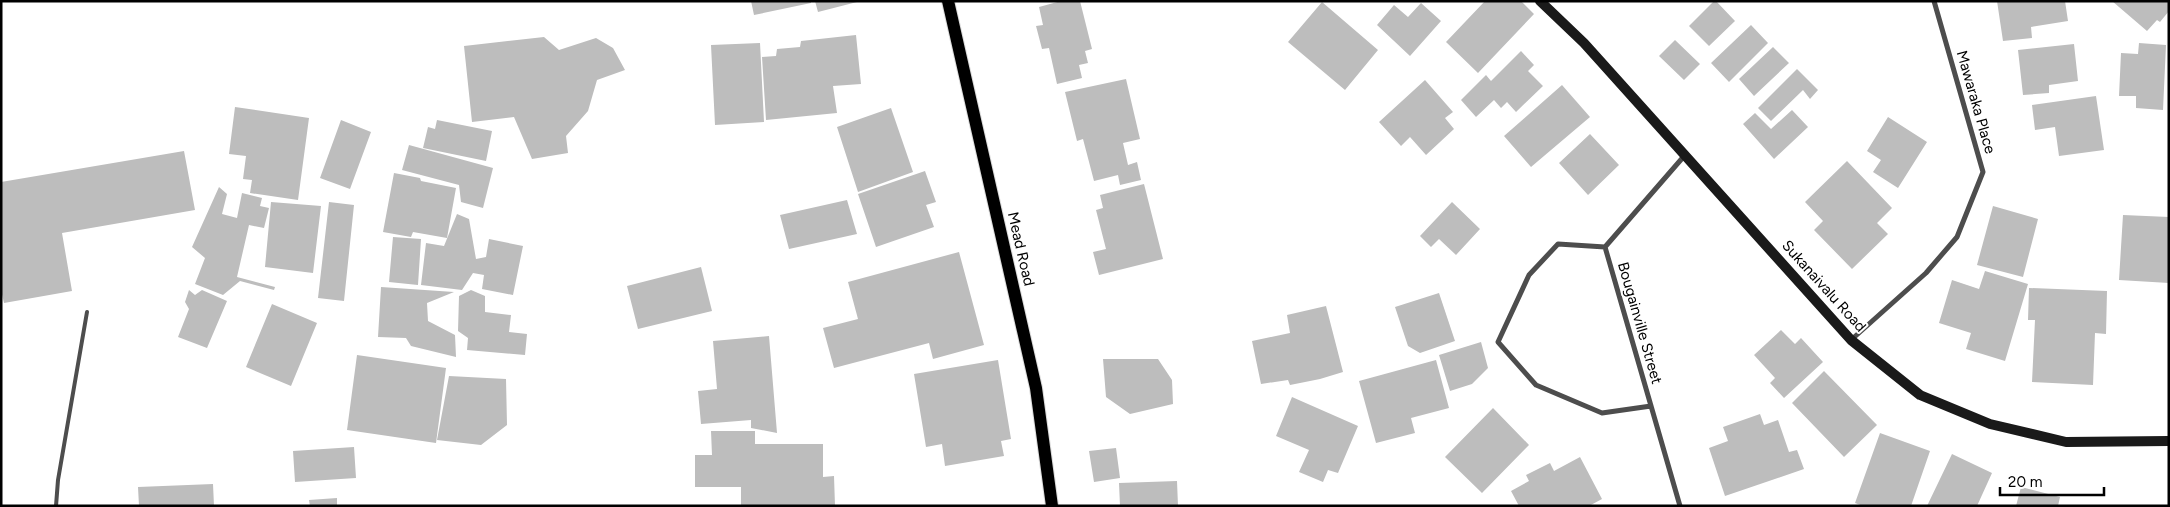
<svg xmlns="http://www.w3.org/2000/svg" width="2170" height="507" viewBox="0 0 2170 507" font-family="Figtree,sans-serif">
<rect width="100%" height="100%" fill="#fff"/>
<path fill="#bdbdbd" d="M 751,1 L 811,1 L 811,3 L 754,15 Z
M 815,1 L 857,1 L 857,2 L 818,12 Z
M 1061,1 L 1080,1 L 1092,49 L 1085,51 L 1088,63 L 1079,65 L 1082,78 L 1057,84 L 1049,48 L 1042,49 L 1036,26 L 1043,25 L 1039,7 Z
M 1485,1 L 1521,1 L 1534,14 L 1478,73 L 1446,42 Z
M 1714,1 L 1716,1 L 1735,21 L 1709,46 L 1689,26 Z
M 1997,1 L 2065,1 L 2068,21 L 2031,27 L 2032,38 L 2003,41 Z
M 2112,1 L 2169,1 L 2169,11 L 2160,22 L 2157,20 L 2147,31 Z
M 1322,2 L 1378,50 L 1345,90 L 1288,42 Z
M 1421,3 L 1441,21 L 1410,56 L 1377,25 L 1394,5 L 1408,17 Z
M 1751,25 L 1768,43 L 1729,82 L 1711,63 Z
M 856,35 L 861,84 L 833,86 L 837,113 L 766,120 L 762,57 L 776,56 L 777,49 L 800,47 L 801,41 Z
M 544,37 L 559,50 L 596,38 L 613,48 L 625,70 L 597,80 L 588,111 L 566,136 L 568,153 L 532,159 L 514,117 L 472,122 L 464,46 Z
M 1675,40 L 1700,64 L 1684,80 L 1659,56 Z
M 760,43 L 764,122 L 715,125 L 711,45 Z
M 2139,43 L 2166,45 L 2163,110 L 2136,108 L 2136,96 L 2119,96 L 2121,53 L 2138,54 Z
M 2074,44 L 2078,81 L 2049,85 L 2049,93 L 2023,95 L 2018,50 Z
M 1773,47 L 1789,63 L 1754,96 L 1739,79 Z
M 1521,51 L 1534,65 L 1528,71 L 1543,86 L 1516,112 L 1507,102 L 1501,108 L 1494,100 L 1476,117 L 1461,100 L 1486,75 L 1491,81 Z
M 1797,69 L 1818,90 L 1810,99 L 1803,90 L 1771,121 L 1758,108 Z
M 1126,79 L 1140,139 L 1123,143 L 1128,165 L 1137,162 L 1141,180 L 1120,185 L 1118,175 L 1094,181 L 1083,139 L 1077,141 L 1065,92 Z
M 1425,80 L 1453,112 L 1445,118 L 1454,129 L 1426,155 L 1410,137 L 1401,146 L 1379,122 Z
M 1562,85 L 1590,117 L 1531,167 L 1504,136 Z
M 2096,96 L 2104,150 L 2059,156 L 2055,127 L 2035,130 L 2032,105 Z
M 235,107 L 309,118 L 298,200 L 250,193 L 252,180 L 243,179 L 246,156 L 229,154 Z
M 891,108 L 913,172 L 858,192 L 837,127 Z
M 1792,110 L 1808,127 L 1774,159 L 1743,124 L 1755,113 L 1771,129 Z
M 1888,117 L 1927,142 L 1898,188 L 1873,172 L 1881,160 L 1867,151 Z
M 341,120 L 371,132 L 350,189 L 320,178 Z
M 437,120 L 492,131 L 486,161 L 423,148 L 428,127 L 435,129 Z
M 1590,134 L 1619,165 L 1588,195 L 1559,163 Z
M 409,145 L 493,168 L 483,208 L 461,202 L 459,185 L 402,170 Z
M 184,151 L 195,210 L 62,233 L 72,291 L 4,303 L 1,290 L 1,182 Z
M 1847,161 L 1892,208 L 1877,223 L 1888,234 L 1852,269 L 1814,230 L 1823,221 L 1805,202 Z
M 925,171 L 936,202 L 926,205 L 934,227 L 876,247 L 858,194 Z
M 394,173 L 420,178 L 421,181 L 456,188 L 447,238 L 413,232 L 411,237 L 383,232 Z
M 1144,184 L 1163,259 L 1099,275 L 1093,252 L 1106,249 L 1096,210 L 1103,208 L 1100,195 Z
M 219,187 L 227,194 L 222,214 L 237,218 L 242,193 L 262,198 L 260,206 L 269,208 L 264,228 L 249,225 L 237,277 L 275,287 L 274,290 L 240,281 L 223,295 L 195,284 L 205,258 L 192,247 Z
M 847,200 L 857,234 L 789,249 L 780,215 Z
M 271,202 L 321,206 L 313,273 L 265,267 Z
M 329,202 L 354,205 L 344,301 L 318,298 Z
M 1452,202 L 1480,229 L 1456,255 L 1439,239 L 1431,247 L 1420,236 Z
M 1993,206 L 2038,219 L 2023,277 L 1977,265 Z
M 457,214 L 469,219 L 476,259 L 486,257 L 489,239 L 523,246 L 513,295 L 482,289 L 484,275 L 473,273 L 462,290 L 421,285 L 426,243 L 444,246 Z
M 2123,215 L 2169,217 L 2169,283 L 2119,280 Z
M 393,237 L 421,239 L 418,285 L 389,282 Z
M 959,252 L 984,345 L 933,359 L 929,343 L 834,368 L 823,328 L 858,319 L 848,282 Z
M 701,267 L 712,311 L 638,329 L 627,286 Z
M 1985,271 L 2028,284 L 2005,361 L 1966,349 L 1971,333 L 1939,323 L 1952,280 L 1979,289 Z
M 381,287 L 454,292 L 427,303 L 428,321 L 455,335 L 456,357 L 411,346 L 406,338 L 378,337 Z
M 2029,288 L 2107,291 L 2106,334 L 2095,333 L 2093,385 L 2032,382 L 2035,320 L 2028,320 Z
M 189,290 L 195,295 L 202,290 L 227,301 L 207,348 L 178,337 L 189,309 L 185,302 Z
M 471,290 L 485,296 L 485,312 L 511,315 L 509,332 L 527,334 L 525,355 L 467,350 L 468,338 L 458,331 L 459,296 Z
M 1439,293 L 1455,341 L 1420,353 L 1408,346 L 1395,307 Z
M 272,304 L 317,323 L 291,386 L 246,367 Z
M 1326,306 L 1343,372 L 1320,379 L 1290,385 L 1288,380 L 1261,384 L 1252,341 L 1290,333 L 1287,315 Z
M 1781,330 L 1795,344 L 1801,338 L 1823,362 L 1784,398 L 1770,383 L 1775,378 L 1754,355 Z
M 769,336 L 777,433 L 751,428 L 751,420 L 701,424 L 698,391 L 717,389 L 713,341 Z
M 1481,342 L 1488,368 L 1472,384 L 1450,391 L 1439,355 Z
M 357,355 L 446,368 L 436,443 L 347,430 Z
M 1103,359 L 1158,359 L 1172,380 L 1173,404 L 1130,414 L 1106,397 Z
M 998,360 L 1011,439 L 1001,441 L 1004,456 L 945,466 L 942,444 L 926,447 L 914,374 Z
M 1436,360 L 1449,408 L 1411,418 L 1415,433 L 1376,443 L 1359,381 Z
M 1824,371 L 1877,425 L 1844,457 L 1792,403 Z
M 449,376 L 506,379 L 507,425 L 481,445 L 437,440 Z
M 1292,397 L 1358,426 L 1338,473 L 1328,470 L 1323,482 L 1299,472 L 1309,450 L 1276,436 Z
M 1493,408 L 1529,445 L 1482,493 L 1445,457 Z
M 1760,414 L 1764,425 L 1778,420 L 1789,452 L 1797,450 L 1804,469 L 1725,496 L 1709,448 L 1728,441 L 1723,427 Z
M 711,431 L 755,431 L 755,444 L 823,444 L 823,477 L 834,476 L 835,506 L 741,506 L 741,487 L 695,487 L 695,455 L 712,455 Z
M 1880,433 L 1930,451 L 1911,506 L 1863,506 L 1855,503 Z
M 354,447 L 356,478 L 295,482 L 293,451 Z
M 1116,448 L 1120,478 L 1094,482 L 1089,451 Z
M 1952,454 L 1992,473 L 1977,506 L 1927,506 Z
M 1580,457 L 1602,499 L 1589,506 L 1519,506 L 1511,491 L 1529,481 L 1526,475 L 1550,463 L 1554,471 Z
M 1177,481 L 1178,506 L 1120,506 L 1119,483 Z
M 213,484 L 214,506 L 139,506 L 138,487 Z
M 2021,487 L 2060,497 L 2058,506 L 2016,506 Z
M 337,498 L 337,506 L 310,506 L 309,500 Z"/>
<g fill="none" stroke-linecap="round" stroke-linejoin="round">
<defs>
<path id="primary" d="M 948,1 L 1036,388 L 1052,506"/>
</defs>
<use href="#primary" stroke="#dbdbdb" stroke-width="14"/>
<path stroke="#4d4d4d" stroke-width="4" d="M 56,506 L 58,480 L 87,312"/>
<path stroke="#4d4d4d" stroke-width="5" d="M 1605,247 L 1558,244 L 1529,275 L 1498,342 L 1536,385 L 1602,413 L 1651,406
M 1851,340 L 1926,273 L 1957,237 L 1983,172 L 1934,1
M 1680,506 L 1605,247 L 1685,155"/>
<path stroke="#1a1a1a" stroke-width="10" d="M 1540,1 L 1584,43 L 1851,340 L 1920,395 L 1990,424 L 2066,442 L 2169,441"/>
<use href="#primary" stroke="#000" stroke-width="12"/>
</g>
<g text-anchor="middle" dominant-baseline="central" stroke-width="4" stroke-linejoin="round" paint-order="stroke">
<g font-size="15" fill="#000" stroke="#fff">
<text transform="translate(1976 102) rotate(74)">Mawaraka Place</text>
<text transform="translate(1021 249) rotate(77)">Mead Road</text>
<text transform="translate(1824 286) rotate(48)">Sukanaivalu Road</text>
<text transform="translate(1640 323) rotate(74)">Bougainville Street</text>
</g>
</g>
<rect width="2170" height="507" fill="none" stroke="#000000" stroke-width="5"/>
<path d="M2000 487v8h104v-8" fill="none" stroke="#000000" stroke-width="2.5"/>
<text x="2008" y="487" font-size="15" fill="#000000" stroke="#ffffff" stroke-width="4" paint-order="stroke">20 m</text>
</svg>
